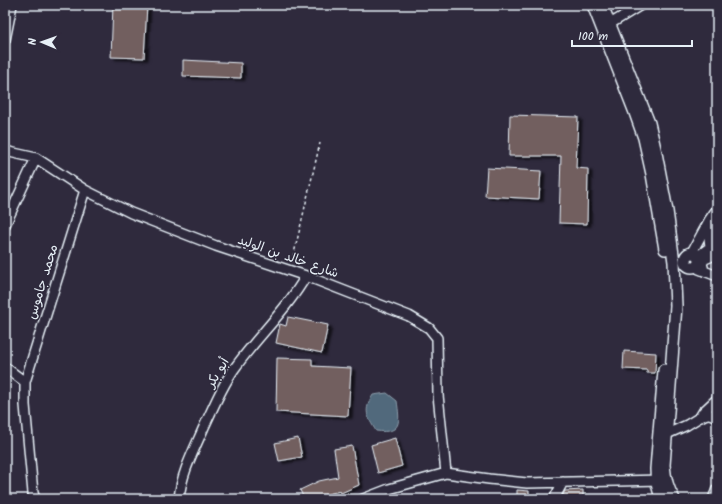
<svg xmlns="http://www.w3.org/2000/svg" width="722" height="504" viewBox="0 0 722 504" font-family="Kalam,'Playpen Sans Arabic',sans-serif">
<defs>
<filter id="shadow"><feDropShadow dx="4" dy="2.5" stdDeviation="1" flood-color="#0009"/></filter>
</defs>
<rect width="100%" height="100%" fill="#2f2a3d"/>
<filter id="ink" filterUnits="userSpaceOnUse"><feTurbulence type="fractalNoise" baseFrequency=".025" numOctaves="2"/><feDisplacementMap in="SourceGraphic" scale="8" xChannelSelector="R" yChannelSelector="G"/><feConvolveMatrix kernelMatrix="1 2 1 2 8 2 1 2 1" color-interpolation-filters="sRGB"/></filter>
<g filter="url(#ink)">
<path fill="#51697b" stroke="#8d9fad" d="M 387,393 L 397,401 C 400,422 402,434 376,431 C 367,416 363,411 373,395 Z"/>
<path fill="#725e5f" stroke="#e8f1f8" filter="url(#shadow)" d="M 113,5 L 147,5 L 144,58 L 111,57 Z
M 183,60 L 241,63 L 241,78 L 183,76 Z
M 510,115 L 578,117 L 576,168 L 588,169 L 587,224 L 559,223 L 561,156 L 509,156 Z
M 487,168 L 541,171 L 539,199 L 485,196 Z
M 288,317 L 328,325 L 322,353 L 276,343 L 280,324 L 286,326 Z
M 624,351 L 656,353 L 655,373 L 647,373 L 647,370 L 623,369 Z
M 277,358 L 312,359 L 312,366 L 351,368 L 348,416 L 276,412 Z
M 298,438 L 302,457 L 279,461 L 275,443 Z
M 395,438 L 402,466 L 378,473 L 371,445 Z
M 352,446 L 359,485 L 341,493 L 340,491 L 324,495 L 326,499 L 304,499 L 300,490 L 319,481 L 338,477 L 334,449 Z
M 517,490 L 529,491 L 529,499 L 517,499 Z
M 583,490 L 583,499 L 564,499 L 563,494 L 565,491 Z"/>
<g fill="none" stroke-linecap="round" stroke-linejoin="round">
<defs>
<path id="minor" d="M 610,24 L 641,5
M 5,40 L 12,5
M 5,151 L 36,158 L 85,190 L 131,213 L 216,246 L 306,276 L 409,316 L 429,328 L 437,338 L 438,395 L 446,473
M 715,220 C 709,235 705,244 717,257
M 5,225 L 36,158
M 692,252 L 710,219 L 717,209
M 698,256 L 710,247
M 696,266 L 699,269 L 717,276
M 704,271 L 702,263 L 705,259 L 710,257
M 5,367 L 25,382 L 25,405 L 33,493 L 35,499
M 25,382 L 85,190
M 701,417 C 707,413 711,413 717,418
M 662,438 L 667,434 L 687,425 L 700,417 L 703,412 L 717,399
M 179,499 C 181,474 194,450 204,427 C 214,406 223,383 237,365 C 259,335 287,309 306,276
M 363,499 L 389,489 L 446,473 L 489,479 L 527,483 L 662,480
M 554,499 L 563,482
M 713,499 L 717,489"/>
<path id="major" d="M 593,5 L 634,110 L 644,138 L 652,174 L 665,249
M 602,5 L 649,123 L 656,153 L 667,211 L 674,262 L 676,306 L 664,465 C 665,478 667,488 674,499
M685 260a7 7 0 1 1 14 0a7 7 0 1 1-14 0Z
M 662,499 C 657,489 656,480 656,469 L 664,370"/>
</defs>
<use href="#minor" stroke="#e8f1f8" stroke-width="12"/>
<use href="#major" stroke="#e8f1f8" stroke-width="14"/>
<path stroke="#e8f1f8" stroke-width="1.5" stroke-dasharray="3 3" stroke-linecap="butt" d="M 292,262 L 320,143"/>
<use href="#minor" stroke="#2f2a3d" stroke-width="9"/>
<use href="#major" stroke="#2f2a3d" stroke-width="11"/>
</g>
</g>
<g text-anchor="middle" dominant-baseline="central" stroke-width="3" stroke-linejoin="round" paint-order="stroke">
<g font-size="13" fill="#e8f1f8" stroke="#2f2a3d">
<text transform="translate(288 257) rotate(19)">شارع خالد بن الوليد</text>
<text transform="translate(43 282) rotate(-73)">محمد جاموس</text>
<text transform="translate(218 373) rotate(-59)">أبو بكر</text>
</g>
</g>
<rect width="722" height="504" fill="none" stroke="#2f2a3d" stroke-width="20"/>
<rect x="10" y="10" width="702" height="484" fill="none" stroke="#e8f1f8" stroke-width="1.5" filter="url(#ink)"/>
<g transform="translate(42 42) rotate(272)" stroke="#2f2a3d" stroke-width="3" paint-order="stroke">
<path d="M0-3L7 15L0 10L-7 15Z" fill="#e8f1f8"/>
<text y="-6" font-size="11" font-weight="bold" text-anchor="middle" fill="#e8f1f8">N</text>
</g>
<path d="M572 40v6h120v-6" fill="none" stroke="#e8f1f8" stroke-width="2"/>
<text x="578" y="40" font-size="12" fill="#e8f1f8" stroke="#2f2a3d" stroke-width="3" paint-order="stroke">100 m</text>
</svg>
